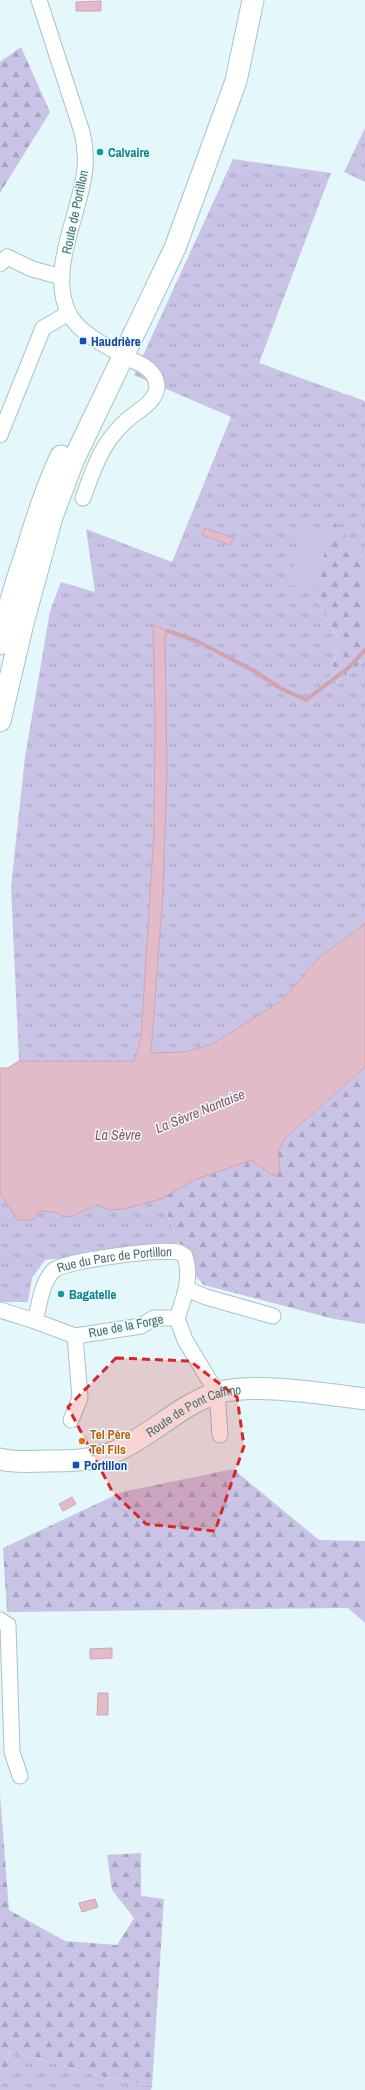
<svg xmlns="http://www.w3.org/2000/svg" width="365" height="2090" viewBox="0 0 365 2090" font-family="'Archivo Narrow',sans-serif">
<defs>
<pattern id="grass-tufts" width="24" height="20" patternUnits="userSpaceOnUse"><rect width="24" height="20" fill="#c9c4e6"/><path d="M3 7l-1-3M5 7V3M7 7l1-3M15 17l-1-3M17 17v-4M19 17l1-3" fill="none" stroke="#a5a4be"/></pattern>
<pattern id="forest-firs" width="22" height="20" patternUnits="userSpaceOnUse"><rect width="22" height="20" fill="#c9c4e6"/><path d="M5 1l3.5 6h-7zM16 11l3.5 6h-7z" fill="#a5a4be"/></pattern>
</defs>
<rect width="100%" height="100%" fill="#e4f7fa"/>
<path fill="url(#grass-tufts)" d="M 365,128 L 365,182 L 344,172 Z
M 233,159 L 331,173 L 259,363 L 365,401 L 365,561 L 335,524 L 316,598 L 340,643 L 325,691 L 365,660 L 365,924 L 321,956 L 280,1002 L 212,1044 L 185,1052 L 151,1053 L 163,892 L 165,636 L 168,631 L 153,625 L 155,719 L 154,832 L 141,1038 L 134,1061 L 19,1061 L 11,887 L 25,757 L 50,611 L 61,582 L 95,592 L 86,529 L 172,562 L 231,417 L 134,375 Z
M 0,1193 L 39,1211 L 55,1212 L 72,1216 L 97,1205 L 124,1209 L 161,1199 L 179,1243 L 45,1260 L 32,1278 L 28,1302 L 0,1302 Z
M 9,2051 L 100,2076 L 152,2086 L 151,2090 L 3,2090 Z"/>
<path fill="url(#forest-firs)" d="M 21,47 L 50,112 L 0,193 L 0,62 Z
M 335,523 L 365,561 L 365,660 L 325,691 L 340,643 L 316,598 L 328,534 Z
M 365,1067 L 365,1324 L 334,1319 L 204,1285 L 195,1275 L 194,1256 L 179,1243 L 161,1199 L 194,1180 L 252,1160 L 280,1171 L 278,1151 L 286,1137 Z
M 233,1469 L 319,1540 L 365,1541 L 365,1623 L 348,1608 L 7,1612 L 3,1548 L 122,1492 Z
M 0,1794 L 9,1910 L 65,1941 L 117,1945 L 134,1918 L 112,1890 L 107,1855 L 141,1853 L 141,1896 L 164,1899 L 152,2086 L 100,2076 L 9,2051 L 3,2090 L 0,2090 Z"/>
<path fill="#c9c4e6" d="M 302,528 L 328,534 L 316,591 L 289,585 Z"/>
<path fill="#e1bbc7" stroke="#d2a2b1" d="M 101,1 L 101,11 L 76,11 L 76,2 Z
M 205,528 L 233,538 L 230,545 L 202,535 Z
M 153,625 L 168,631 L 165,636 L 167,773 L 163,892 L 151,1053 L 185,1052 L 212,1044 L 280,1002 L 321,956 L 365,924 L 365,1067 L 286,1137 L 278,1151 L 280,1171 L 273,1176 L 252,1160 L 194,1180 L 161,1199 L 124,1209 L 110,1210 L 97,1205 L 72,1216 L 64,1217 L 55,1212 L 39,1211 L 33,1220 L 18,1220 L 0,1193 L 0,1068 L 8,1068 L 19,1061 L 134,1061 L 141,1038 L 154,832 L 155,719 Z
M 72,1497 L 76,1504 L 63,1511 L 59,1504 Z
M 112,1648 L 112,1658 L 90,1659 L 90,1649 Z
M 98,1693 L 108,1693 L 108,1715 L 97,1715 Z
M 95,1899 L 98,1907 L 82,1912 L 79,1903 Z"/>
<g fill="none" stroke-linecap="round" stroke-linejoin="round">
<path stroke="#d2a2b1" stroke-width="4" d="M 168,631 L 197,641 L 256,672 L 280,688 L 306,700 L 348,668 L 365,650"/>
<defs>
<g id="street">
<path d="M 39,0 L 82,132 C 85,144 86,156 85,168 C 81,213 47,270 69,314 C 81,336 111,348 132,360 C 138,363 146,366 150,371 C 154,375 157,381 157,387 C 155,404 136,411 125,422 C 101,444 94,468 83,498"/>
<path d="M 0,264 L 7,257 L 32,269 L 62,277"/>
<path d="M 0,435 L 43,328 L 69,313"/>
<path d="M 187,1289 L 206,1297 L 273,1316"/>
<path d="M 0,1310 L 35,1321 L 75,1336 L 141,1326 L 154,1318 L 177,1318 L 185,1340 L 217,1393 L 220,1435"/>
<path id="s1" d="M 35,1321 C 40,1303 41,1283 54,1270 C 64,1261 162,1248 177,1252 C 180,1252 183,1255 185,1256 C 192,1278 184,1298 177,1318"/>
<path d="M 71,1420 L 80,1398 L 75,1336"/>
<path d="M 0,1620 L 8,1625 L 12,1752 L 20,1776"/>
</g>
<g id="secondary">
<path d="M 0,644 C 6,614 15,585 25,556 C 35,522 46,488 61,456"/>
<path d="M 0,721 L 23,623 L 52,517 L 73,461 L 175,248 L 236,81 L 253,0"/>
<path id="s2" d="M 0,1459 C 14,1463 31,1461 45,1461 C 69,1461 92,1461 114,1452 C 150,1437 179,1405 217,1393 C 254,1382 325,1394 365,1399"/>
</g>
</defs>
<use href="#street" stroke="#a7c5c4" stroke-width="17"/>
<use href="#secondary" stroke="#a3c6c5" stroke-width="23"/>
<use href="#street" stroke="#fff" stroke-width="15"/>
<use href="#secondary" stroke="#fff" stroke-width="21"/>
</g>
<path fill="#d62828" fill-opacity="0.2" stroke="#d62828" stroke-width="3" stroke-dasharray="8 5" stroke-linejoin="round" d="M 116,1358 L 190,1361 L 237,1397 L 244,1446 L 215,1531 L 146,1524 L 112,1491 L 68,1407 Z"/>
<g fill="#0f9aa8" stroke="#eafbfd" stroke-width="1.5">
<circle cx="100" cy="152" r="4"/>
<circle cx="61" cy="1294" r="4"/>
</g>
<g fill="#1a4fb4" stroke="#eafbfd" stroke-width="1.5">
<rect x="79" y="337" width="8" height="8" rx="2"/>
<rect x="72" y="1461" width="8" height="8" rx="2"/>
</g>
<circle fill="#e8710a" stroke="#eafbfd" stroke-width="1.5" cx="82" cy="1441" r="4"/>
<g text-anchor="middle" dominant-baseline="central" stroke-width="3" stroke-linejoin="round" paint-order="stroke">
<g font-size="13" font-weight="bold" fill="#0d838f" stroke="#eafbfd" text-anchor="start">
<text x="108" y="152">Calvaire</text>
<text x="69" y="1294">Bagatelle</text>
</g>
<g font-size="13" fill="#4c706c" stroke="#eafbfd">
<text transform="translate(75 212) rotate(-78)">Route de Portillon</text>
<text stroke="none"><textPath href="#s1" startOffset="117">Rue du Parc de Portillon</textPath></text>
<text transform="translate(126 1326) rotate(-11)">Rue de la Forge</text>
<text stroke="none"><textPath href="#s2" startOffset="206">Route de Pont Caffino</textPath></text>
</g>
<g font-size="13" font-weight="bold" fill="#164399" stroke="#eafbfd" text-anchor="start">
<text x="91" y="341">Haudrière</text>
<text x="84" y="1465">Portillon</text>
</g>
<g font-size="13" font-weight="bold" fill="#c56008" stroke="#eafbfd" text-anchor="start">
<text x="90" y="1434">Tel Père<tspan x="90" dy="15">Tel Fils</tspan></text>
</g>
<g font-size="14" font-style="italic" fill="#955267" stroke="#eafbfd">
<text transform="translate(200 1111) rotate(-22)">La Sèvre Nantaise</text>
<text x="118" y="1135">La Sèvre</text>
</g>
</g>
</svg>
